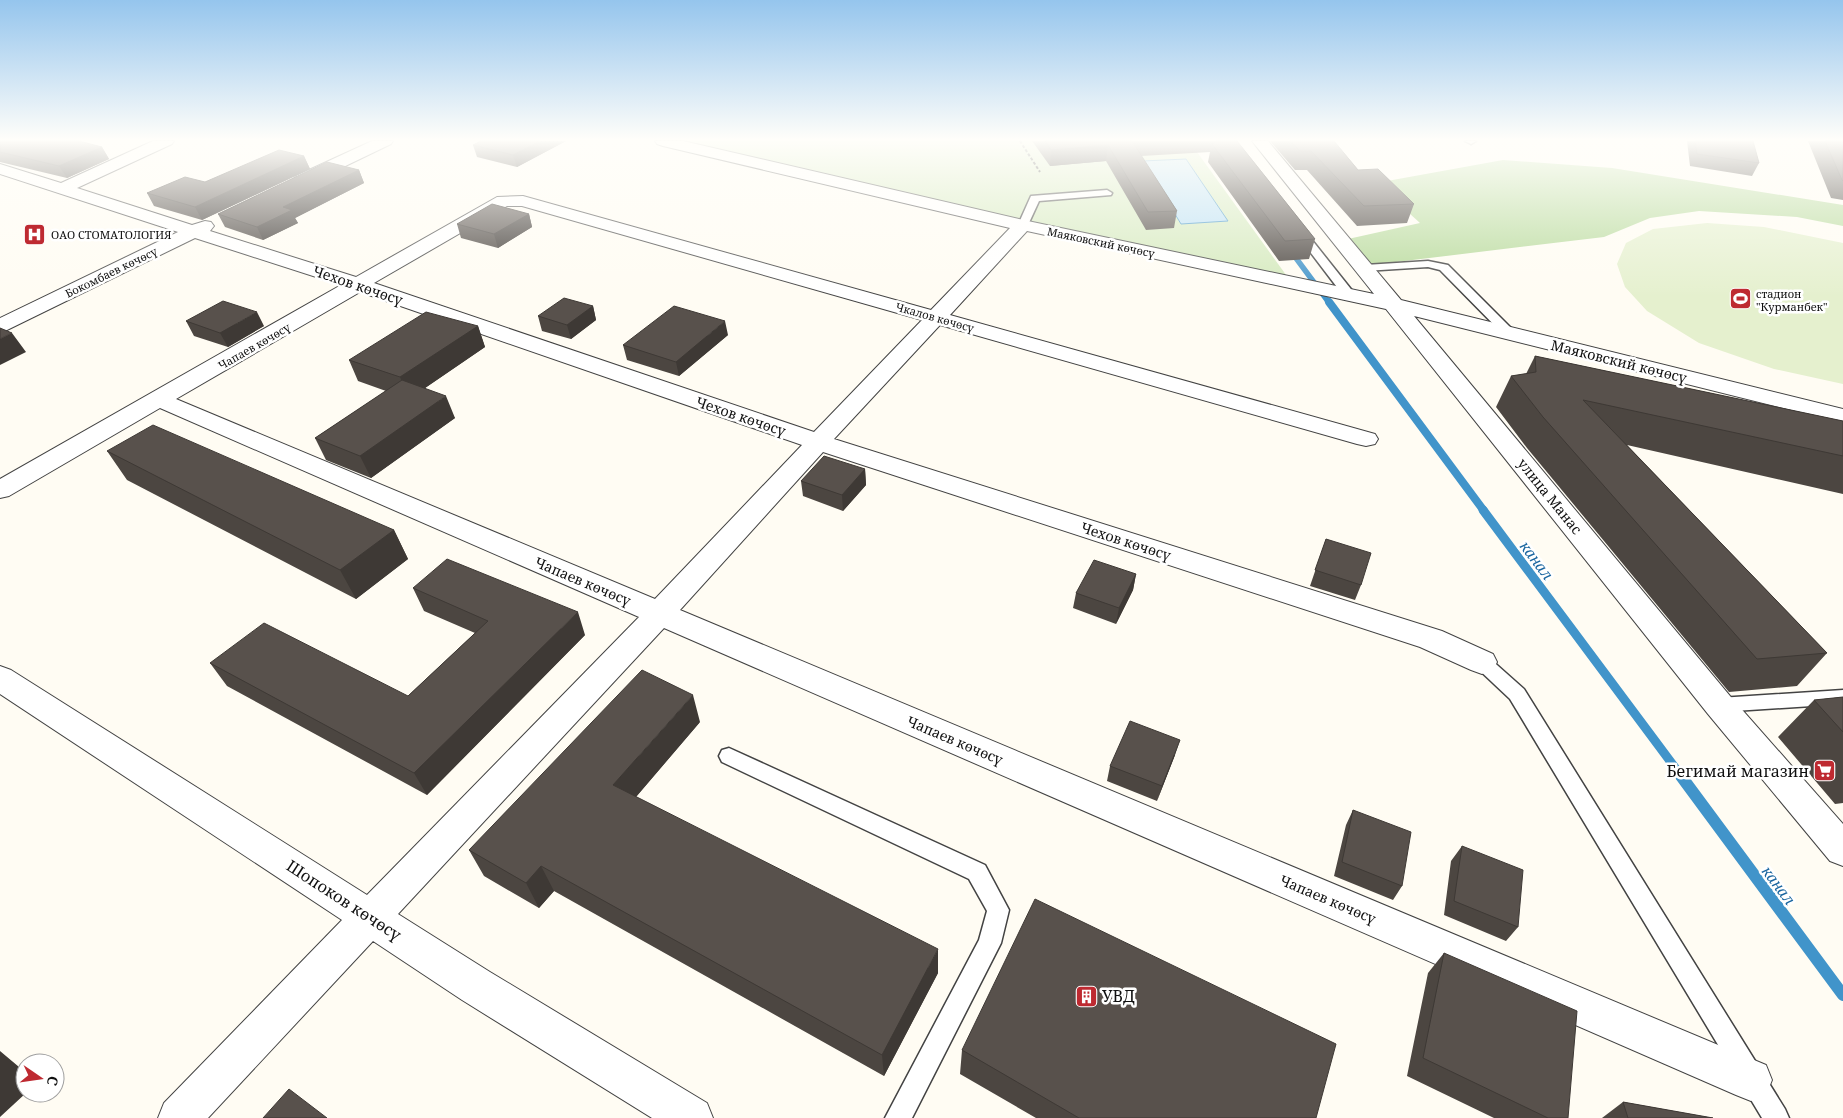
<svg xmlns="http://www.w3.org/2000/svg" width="1843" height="1118" viewBox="0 0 1843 1118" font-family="'Noto Serif',serif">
<rect width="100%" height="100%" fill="#fffcf3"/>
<path fill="#d4e9bd" d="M 676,141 L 1189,141 L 1289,279 L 957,208 Z"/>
<path fill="#b8da9c" d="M 1503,160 L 1612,168 L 1843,205 L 1843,226 L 1797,217 L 1699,211 L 1650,218 L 1604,237 L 1371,265 L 1348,239 L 1420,223 L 1376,183 Z"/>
<path fill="#e5f0ce" d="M 1707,223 L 1764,227 L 1843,243 L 1843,384 L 1774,369 L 1699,343 L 1647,311 L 1625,287 L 1617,264 L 1626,243 L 1653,229 Z"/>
<path fill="#b9dff5" stroke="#4194ca" d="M 1186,159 L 1228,221 L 1181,224 L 1143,161 Z"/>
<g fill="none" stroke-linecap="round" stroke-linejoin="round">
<path stroke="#4194ca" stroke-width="5.5" d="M 1290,250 L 1330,304"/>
<path stroke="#4194ca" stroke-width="8" d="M 1329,302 L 1484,511"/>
<path stroke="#4194ca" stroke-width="9" d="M 1483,510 L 1682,777"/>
<path stroke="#4194ca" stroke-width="12" d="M 1681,776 L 1843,995"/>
<defs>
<path id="service" d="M 1465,141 L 1476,141 L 1471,144 Z
M 1107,190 L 1112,193 L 1111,195 L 1039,201 L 1027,227 L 1019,227 L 1018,225 L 1031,196 Z
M 1300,229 L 1304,230 L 1354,293 L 1356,296 L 1354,299 L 1346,299 L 1295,232 Z
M 1428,261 L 1448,265 L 1513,330 L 1515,333 L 1513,336 L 1505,336 L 1440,270 L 1428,267 L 1365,271 L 1359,268 L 1365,265 Z
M 1482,655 L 1488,657 L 1524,689 L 1785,1109 L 1789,1118 L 1762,1118 L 1510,699 L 1476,667 L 1473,662 L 1476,657 Z
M 1843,690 L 1843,704 L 1719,712 L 1712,710 L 1710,705 L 1712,700 L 1719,698 Z
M 729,748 L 985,865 L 1009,910 L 1001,943 L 912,1118 L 885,1118 L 979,940 L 987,911 L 969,879 L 722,762 L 719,756 L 722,750 Z"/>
<path id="minor" d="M 153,141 L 174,141 L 172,144 L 77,188 L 192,225 L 205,221 L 211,222 L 214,226 L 210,231 L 356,277 L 497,197 L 523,196 L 931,310 L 1010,228 L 663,146 L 657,144 L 655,141 L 683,141 L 1023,220 L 1374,294 L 1252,141 L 1268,141 L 1401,300 L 1843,409 L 1843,423 L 1414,316 L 1730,696 L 1843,824 L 1843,866 L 1830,861 L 1708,714 L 1386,309 L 1027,231 L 950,315 L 1375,434 L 1378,439 L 1375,444 L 1366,446 L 1357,444 L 940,325 L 834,439 L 1442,631 L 1493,654 L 1497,662 L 1493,670 L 1482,674 L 1471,670 L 1420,647 L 823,452 L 680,610 L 1766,1065 L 1772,1080 L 1766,1095 L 1751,1101 L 1736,1095 L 664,628 L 398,914 L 490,972 L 707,1103 L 713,1118 L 652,1118 L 462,1000 L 373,941 L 208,1118 L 158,1118 L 164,1103 L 342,920 L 0,694 L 0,666 L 11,670 L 367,895 L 639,617 L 160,408 L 9,496 L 0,498 L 0,479 L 341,285 L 195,238 L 7,330 L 0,332 L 0,318 L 178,232 L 0,174 L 0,164 L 61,183 ZM 507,206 L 522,206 L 922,320 L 814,432 L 374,283 ZM 360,292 L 802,445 L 655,599 L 176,399 Z
M 372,141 L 393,141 L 391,144 L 308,184 L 296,184 L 293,180 L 296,176 Z"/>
</defs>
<use href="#service" stroke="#434343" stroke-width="3"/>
<use href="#minor" stroke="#434343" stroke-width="2"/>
<path stroke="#323232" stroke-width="2" stroke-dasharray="3 2" stroke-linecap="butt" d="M 1020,141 L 1040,172"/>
<use href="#service" fill="#fff" fill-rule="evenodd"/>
<use href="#minor" fill="#fff" fill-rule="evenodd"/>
</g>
<path fill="#4c4641" d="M 0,141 L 102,147 L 109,159 L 67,178 L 0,162 Z
M 566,141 L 517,167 L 477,157 L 473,145 Z
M 1032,141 L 1237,141 L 1315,239 L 1309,259 L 1279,261 L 1208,162 L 1210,152 L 1141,156 L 1177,211 L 1174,228 L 1146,230 L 1106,161 L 1050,166 Z
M 1270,141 L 1334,141 L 1358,170 L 1414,204 L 1407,223 L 1357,226 L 1307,170 L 1295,170 Z
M 1687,141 L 1753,141 L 1759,163 L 1752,176 L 1690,166 Z
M 1808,141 L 1843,141 L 1843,200 L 1831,198 Z
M 304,156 L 310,169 L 202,220 L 154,206 L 147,193 L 205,182 Z
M 359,170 L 364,183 L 295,218 L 298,223 L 263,240 L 225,227 L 218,214 Z
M 529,214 L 532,227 L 498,248 L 461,238 L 457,224 Z
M 593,306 L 596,320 L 571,339 L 542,331 L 538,316 Z
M 186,321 L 264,326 L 228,347 L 194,336 Z
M 478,326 L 485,347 L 425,388 L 455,418 L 371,478 L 326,460 L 315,438 L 386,391 L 358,381 L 349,360 Z
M 728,335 L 679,376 L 627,360 L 623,345 Z
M 1535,356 L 1843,421 L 1843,494 L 1627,445 L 1827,653 L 1797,686 L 1729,692 L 1527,448 L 1496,407 L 1511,376 L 1526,374 Z
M 107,451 L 394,530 L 408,559 L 356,599 L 127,480 Z
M 865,469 L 866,485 L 843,511 L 803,496 L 801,481 Z
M 1326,539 L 1361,585 L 1355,600 L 1310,586 Z
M 1136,574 L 1133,590 L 1116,624 L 1073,608 L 1076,593 Z
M 413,588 L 585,635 L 427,795 L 227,686 L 210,663 L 408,696 L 475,633 L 424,611 Z
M 1843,697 L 1843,803 L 1835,804 L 1778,737 L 1814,700 Z
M 700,722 L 636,797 L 938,973 L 884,1076 L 554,891 L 539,908 L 484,876 L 469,850 Z
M 1175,755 L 1157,801 L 1107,781 L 1110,766 Z
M 1353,810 L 1402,886 L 1393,900 L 1334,876 L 1346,825 Z
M 1462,846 L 1518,927 L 1506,941 L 1444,915 L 1451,861 Z
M 1444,953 L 1568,1118 L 1494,1118 L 1407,1076 L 1428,973 Z
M 962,1050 L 1316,1118 L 1036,1118 L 960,1074 Z
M 1623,1102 L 1713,1118 L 1602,1118 Z"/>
<path fill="#3e3935" d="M 540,141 L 566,141 L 517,167 L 513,155 Z
M 1108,145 L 1106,161 L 1050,166 L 1051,150 Z
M 102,147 L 109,159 L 67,178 L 59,166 Z
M 304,156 L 310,169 L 202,220 L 195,207 Z
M 359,170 L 364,183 L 295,218 L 298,223 L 263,240 L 257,227 L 283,207 Z
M 529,214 L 532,227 L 498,248 L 494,234 Z
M 593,306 L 596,320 L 571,339 L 567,325 Z
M 257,312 L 264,326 L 228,347 L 220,333 Z
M 725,321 L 728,335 L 679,376 L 676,362 Z
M 478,326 L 485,347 L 409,399 L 400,377 Z
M 12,333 L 26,352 L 0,365 L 0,339 Z
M 446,396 L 455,418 L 371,478 L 360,456 Z
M 865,469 L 866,485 L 843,511 L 842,495 Z
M 394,530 L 408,559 L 356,599 L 340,570 Z
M 1136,574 L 1133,590 L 1116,624 L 1119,608 Z
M 578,612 L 585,635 L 427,795 L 414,773 Z
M 693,695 L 700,722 L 623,812 L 613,785 Z
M 1180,740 L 1175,755 L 1157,801 L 1162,786 Z
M 541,866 L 554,891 L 539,908 L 526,883 Z
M 938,949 L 938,973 L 884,1076 L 882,1055 Z
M 0,1051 L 25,1072 L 25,1093 L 26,1093 L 0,1117 Z"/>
<path fill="#58514c" stroke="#3e3935" d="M 0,141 L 79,141 L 102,147 L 59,166 L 0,152 Z
M 481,141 L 540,141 L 513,155 L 473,145 Z
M 1045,141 L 1132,141 L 1177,211 L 1148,212 L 1108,145 L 1051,150 Z
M 1216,141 L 1237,141 L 1315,239 L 1285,241 L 1212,144 Z
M 1290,141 L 1334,141 L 1358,170 L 1378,169 L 1414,204 L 1364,206 L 1311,151 L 1300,151 Z
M 1695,141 L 1753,141 L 1759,163 L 1697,154 Z
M 1825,141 L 1843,141 L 1843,181 L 1842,180 Z
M 279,150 L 304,156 L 195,207 L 147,193 L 185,177 L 205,182 Z
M 327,162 L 359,170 L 283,207 L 292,210 L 257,227 L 218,214 Z
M 492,204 L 529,214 L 494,234 L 457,224 Z
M 564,298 L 593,306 L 567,325 L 538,316 Z
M 223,301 L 257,312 L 220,333 L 186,321 Z
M 674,306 L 725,321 L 676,362 L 623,345 Z
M 426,312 L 478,326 L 400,377 L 349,360 Z
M 0,328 L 12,333 L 0,339 Z
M 1535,356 L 1843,421 L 1843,456 L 1583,400 L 1827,653 L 1757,659 L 1543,417 L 1511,376 L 1536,372 Z
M 402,380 L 446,396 L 360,456 L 315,438 Z
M 153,425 L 394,530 L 340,570 L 107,451 Z
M 824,456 L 865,469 L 842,495 L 801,481 Z
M 1326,539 L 1371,553 L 1361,585 L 1315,570 Z
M 447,559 L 578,612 L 414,773 L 210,663 L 264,623 L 408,696 L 488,621 L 413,588 Z
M 1094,560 L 1136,574 L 1119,608 L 1076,593 Z
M 642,670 L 693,695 L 613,785 L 938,949 L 882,1055 L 541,866 L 526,883 L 469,850 Z
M 1843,697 L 1843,732 L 1814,700 Z
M 1130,721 L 1180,740 L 1162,786 L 1110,766 Z
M 1353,810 L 1411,832 L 1402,886 L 1342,862 Z
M 1462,846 L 1523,870 L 1518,927 L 1454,901 Z
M 1035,899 L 1336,1044 L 1316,1118 L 1079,1118 L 962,1050 Z
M 1444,953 L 1577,1011 L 1568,1118 L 1548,1118 L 1423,1058 Z
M 289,1089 L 327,1118 L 263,1118 Z
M 1623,1102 L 1713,1118 L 1628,1118 Z"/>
<linearGradient id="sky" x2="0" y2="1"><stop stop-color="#95c5ed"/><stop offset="0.47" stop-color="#fffefa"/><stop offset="1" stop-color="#fffefa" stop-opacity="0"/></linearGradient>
<rect width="1843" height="297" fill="url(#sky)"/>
<defs>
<symbol id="hospital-square" viewBox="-11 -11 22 22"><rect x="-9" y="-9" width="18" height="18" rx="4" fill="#be2a31" stroke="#fff"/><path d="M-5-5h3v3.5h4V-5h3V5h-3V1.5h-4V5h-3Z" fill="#fff"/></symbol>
<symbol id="stadium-square" viewBox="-11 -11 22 22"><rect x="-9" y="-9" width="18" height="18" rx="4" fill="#be2a31" stroke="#fff"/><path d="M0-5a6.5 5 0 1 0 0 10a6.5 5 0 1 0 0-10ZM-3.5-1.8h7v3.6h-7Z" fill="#fff"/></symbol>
<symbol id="supermarket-square" viewBox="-11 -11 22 22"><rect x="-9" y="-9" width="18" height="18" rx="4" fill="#be2a31" stroke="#fff"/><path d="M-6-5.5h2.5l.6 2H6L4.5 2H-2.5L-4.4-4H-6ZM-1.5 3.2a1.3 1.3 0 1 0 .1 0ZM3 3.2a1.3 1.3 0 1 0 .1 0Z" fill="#fff"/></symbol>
<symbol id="building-square" viewBox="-11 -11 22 22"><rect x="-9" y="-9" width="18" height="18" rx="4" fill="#be2a31" stroke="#fff"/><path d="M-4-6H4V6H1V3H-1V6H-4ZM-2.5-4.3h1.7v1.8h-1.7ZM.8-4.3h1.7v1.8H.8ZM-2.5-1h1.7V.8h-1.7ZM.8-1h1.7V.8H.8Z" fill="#fff"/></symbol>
</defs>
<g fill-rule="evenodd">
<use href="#hospital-square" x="22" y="222" width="25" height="25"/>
<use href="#stadium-square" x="1728" y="286" width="25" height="25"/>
<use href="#supermarket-square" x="1812" y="758" width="25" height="25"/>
<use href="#building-square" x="1074" y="984" width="25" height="25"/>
</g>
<g text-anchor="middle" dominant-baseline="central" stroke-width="5" stroke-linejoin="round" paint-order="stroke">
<g font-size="11" fill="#101010" stroke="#fff" text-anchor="start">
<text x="51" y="234">ОАО СТОМАТОЛОГИЯ</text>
<text x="1756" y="293">стадион<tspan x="1756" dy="13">"Курманбек"</tspan></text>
</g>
<g font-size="11" fill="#101010" stroke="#fff">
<text transform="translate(1101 242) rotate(12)">Маяковский көчөсү</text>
<text transform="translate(111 272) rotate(-26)">Бокомбаев көчөсү</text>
<text transform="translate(935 317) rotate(16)">Чкалов көчөсү</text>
<text transform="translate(254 346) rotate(-30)">Чапаев көчөсү</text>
</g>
<g font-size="14" fill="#101010" stroke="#fff">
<text transform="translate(358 285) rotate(19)">Чехов көчөсү</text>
<text transform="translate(1619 361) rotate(14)">Маяковский көчөсү</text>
<text transform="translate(741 416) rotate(19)">Чехов көчөсү</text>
<text transform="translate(1550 496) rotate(51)">улица Манас</text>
<text transform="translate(1126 541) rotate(18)">Чехов көчөсү</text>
<text transform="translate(583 581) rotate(23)">Чапаев көчөсү</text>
<text transform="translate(955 740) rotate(23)">Чапаев көчөсү</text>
<text transform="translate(1328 899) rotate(23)">Чапаев көчөсү</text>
</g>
<g font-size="15" font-style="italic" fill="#1b66a0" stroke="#fff">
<text transform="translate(1537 560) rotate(53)">канал</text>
<text transform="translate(1779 885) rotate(53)">канал</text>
</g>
<g font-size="16" fill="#101010" stroke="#fff" text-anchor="end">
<text x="1809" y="771">Бегимай магазин</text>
<text x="1102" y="996" text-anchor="start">УВД</text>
</g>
<g font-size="16" fill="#101010" stroke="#fff">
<text transform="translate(344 900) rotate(33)">Шопоков көчөсү</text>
</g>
</g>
<g transform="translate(40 1078) rotate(103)"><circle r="24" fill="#ffffff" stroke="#9f9f9f"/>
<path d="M0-4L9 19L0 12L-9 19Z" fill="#be2a31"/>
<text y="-8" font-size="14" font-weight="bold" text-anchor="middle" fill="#101010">С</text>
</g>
</svg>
